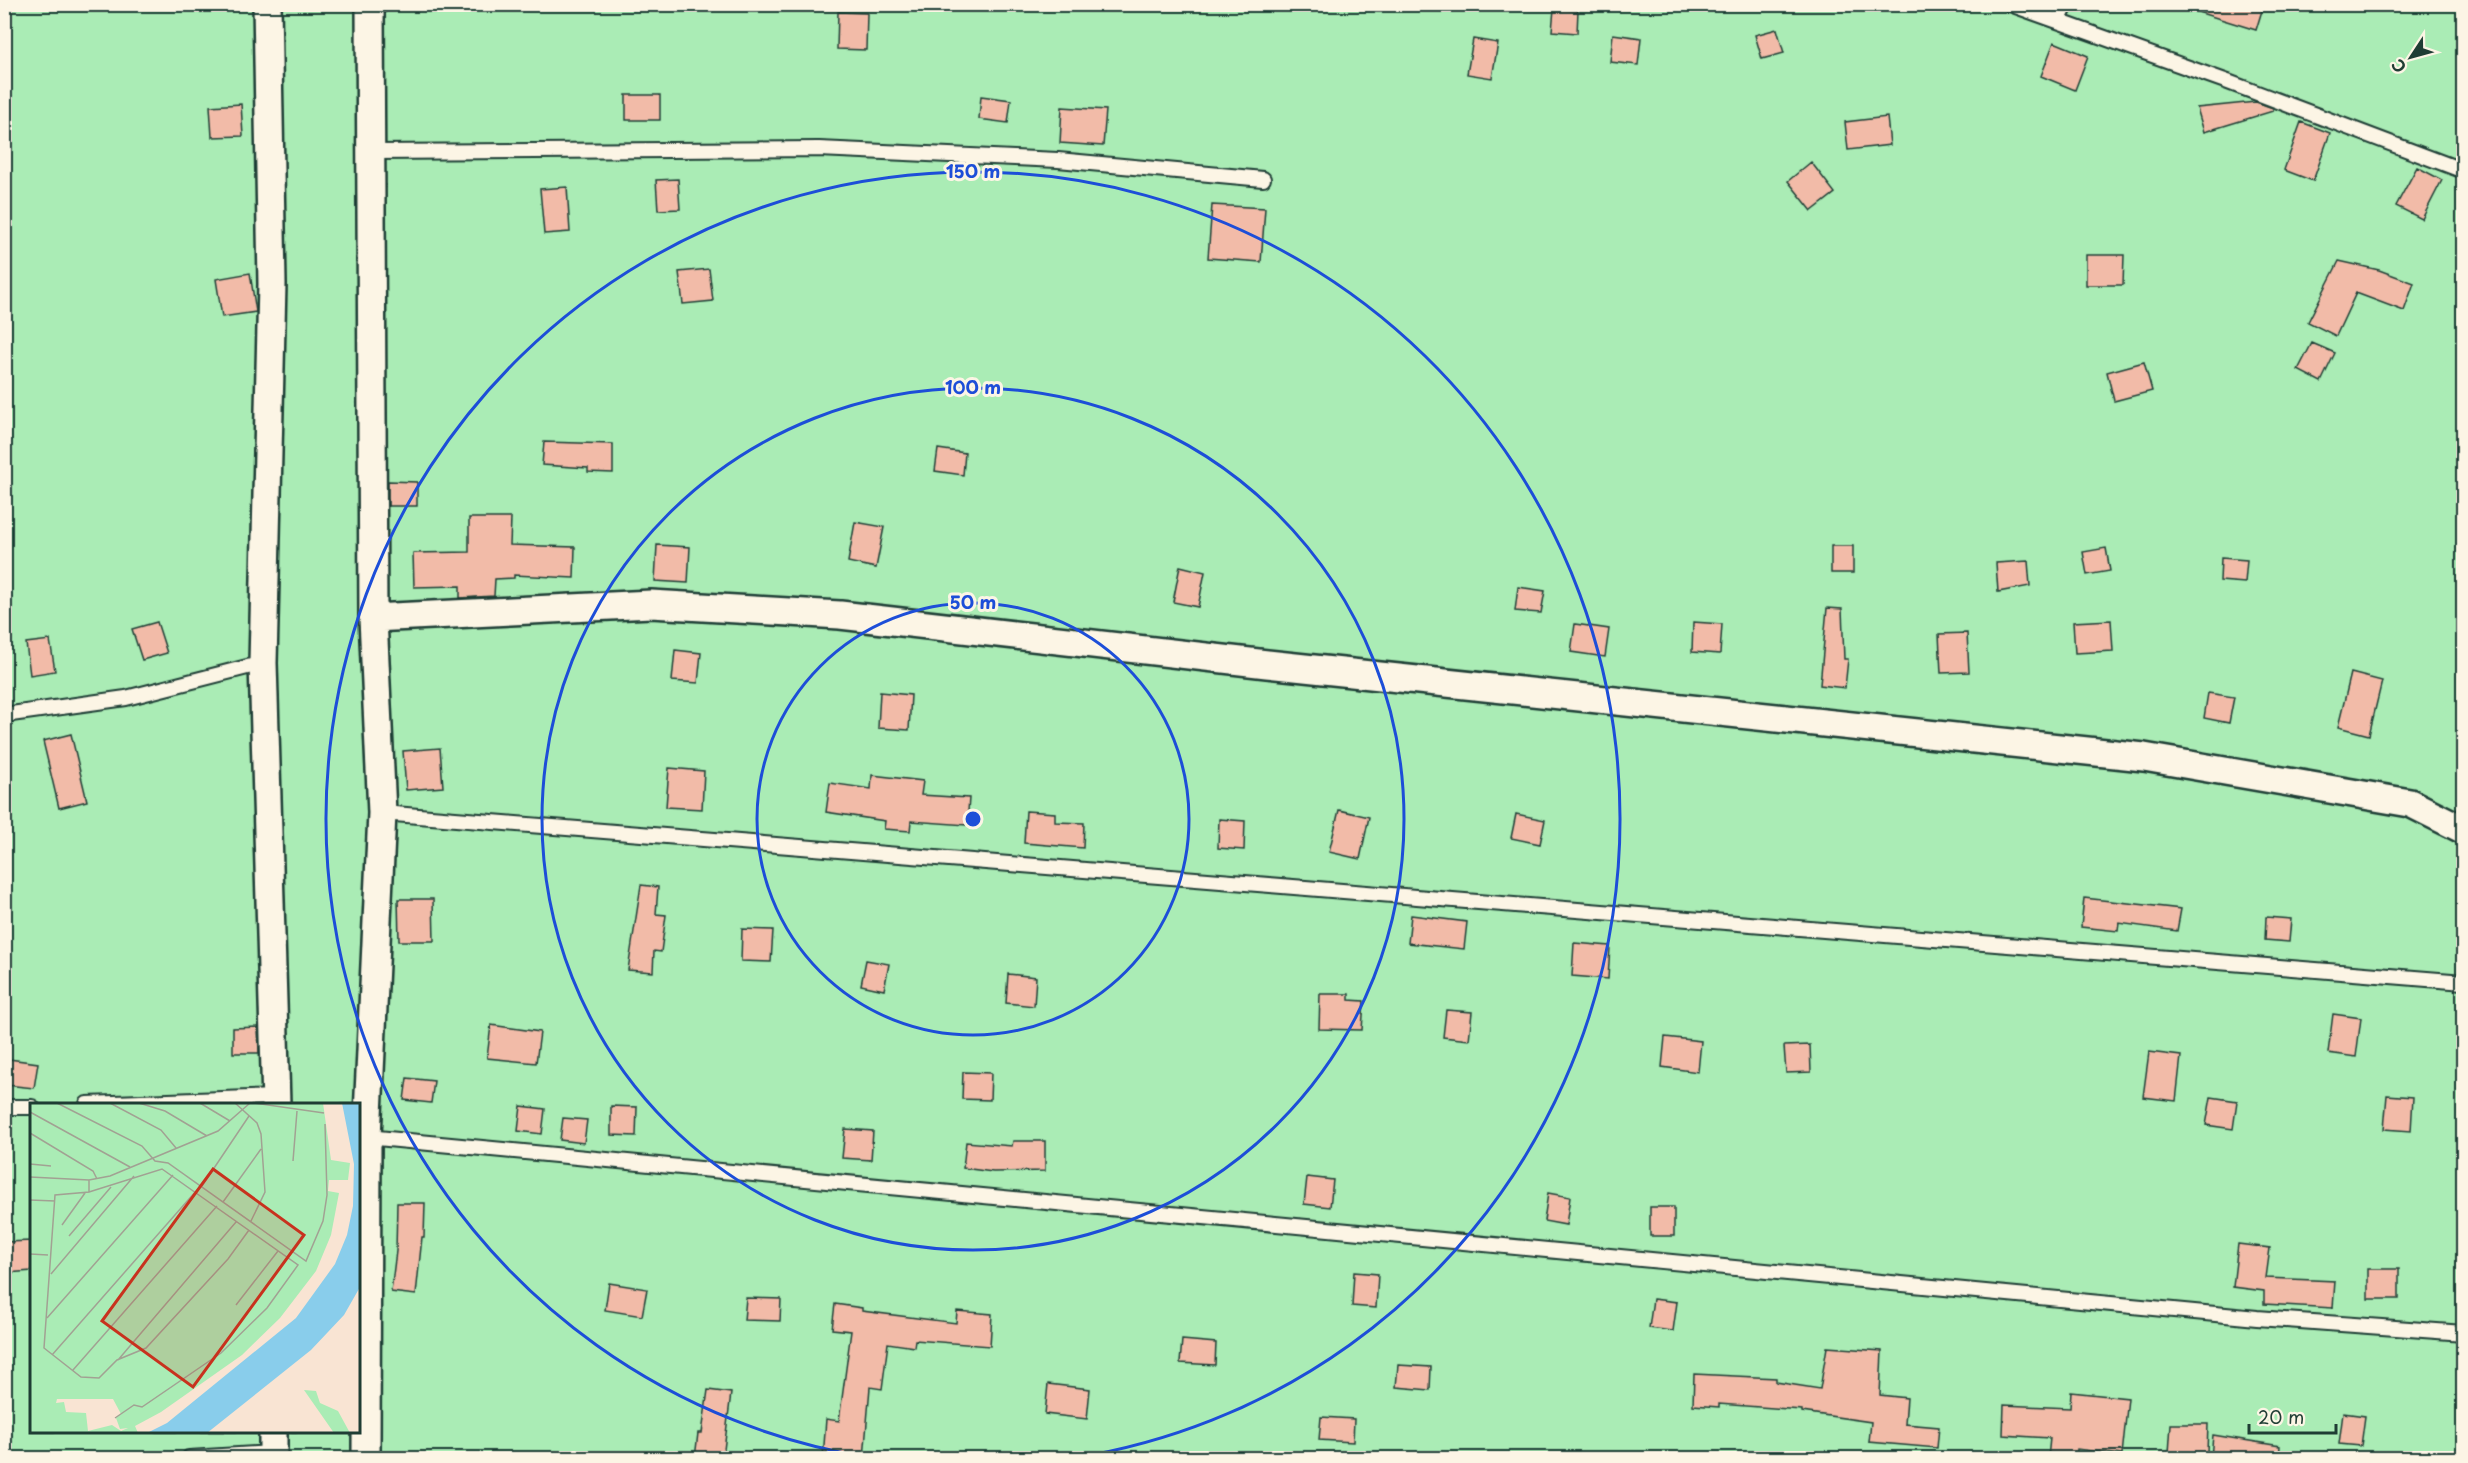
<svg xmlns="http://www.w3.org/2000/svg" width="2468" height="1463" viewBox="0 0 2468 1463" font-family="'Playpen Sans',sans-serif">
<rect width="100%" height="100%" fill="#f9e4d3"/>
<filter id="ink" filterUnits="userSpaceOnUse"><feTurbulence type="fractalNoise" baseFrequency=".0167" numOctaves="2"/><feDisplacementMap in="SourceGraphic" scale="12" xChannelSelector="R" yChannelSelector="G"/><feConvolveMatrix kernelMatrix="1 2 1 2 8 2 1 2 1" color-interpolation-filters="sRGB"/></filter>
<g filter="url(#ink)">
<path fill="#aaecb5" stroke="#649474" stroke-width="1.5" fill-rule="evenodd" d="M 5,5 L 2463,5 L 2463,1458 L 5,1458 ZM 32,1104 L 358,1104 L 358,1432 L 32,1432 Z"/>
<path fill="#f2bba8" stroke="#1f3d34" stroke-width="1.5" d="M 2192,4 L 2264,4 L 2256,30 L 2191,10 Z
M 1554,9 L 1578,10 L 1577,33 L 1552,31 Z
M 838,12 L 867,13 L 866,50 L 837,49 Z
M 1777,29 L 1784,53 L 1762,59 L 1755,35 Z
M 1613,34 L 1641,38 L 1638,65 L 1610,62 Z
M 1473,39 L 1498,43 L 1492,78 L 1467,74 Z
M 2054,42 L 2088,56 L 2075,90 L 2041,76 Z
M 626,95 L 660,95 L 660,120 L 626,120 Z
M 981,96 L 1011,100 L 1008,123 L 979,119 Z
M 2256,102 L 2273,108 L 2273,111 L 2204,132 L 2197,108 Z
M 241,104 L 243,136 L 212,137 L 210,106 Z
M 1062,107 L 1106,110 L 1103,146 L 1060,143 Z
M 1887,117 L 1890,145 L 1848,150 L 1845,122 Z
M 2301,122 L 2330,133 L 2313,181 L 2284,170 Z
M 1811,162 L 1835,193 L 1812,211 L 1788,181 Z
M 2417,167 L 2442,180 L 2422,219 L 2396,206 Z
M 678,179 L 680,209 L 658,210 L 656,180 Z
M 567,187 L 570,232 L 544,234 L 540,189 Z
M 1212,205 L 1265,208 L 1261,262 L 1208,258 Z
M 2086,255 L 2124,255 L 2123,285 L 2086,285 Z
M 2339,261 L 2379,270 L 2414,283 L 2404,311 L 2356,293 L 2336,336 L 2308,322 Z
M 709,269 L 713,301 L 683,304 L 679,272 Z
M 250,273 L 256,312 L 222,317 L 216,279 Z
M 2312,343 L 2335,353 L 2321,382 L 2298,370 Z
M 2144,362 L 2152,391 L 2114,401 L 2107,372 Z
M 544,442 L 613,444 L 613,473 L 588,472 L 588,468 L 542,465 Z
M 938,449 L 965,453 L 963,475 L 935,471 Z
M 388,481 L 417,482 L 417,506 L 388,506 Z
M 469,518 L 511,518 L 510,545 L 575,547 L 574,578 L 514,575 L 514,578 L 495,579 L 494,596 L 460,598 L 460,586 L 414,587 L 413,553 L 469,552 Z
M 855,522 L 884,527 L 876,568 L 848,562 Z
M 657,545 L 690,547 L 688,583 L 655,581 Z
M 1831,546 L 1853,546 L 1853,573 L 1831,573 Z
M 2106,548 L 2110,571 L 2087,575 L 2083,552 Z
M 2221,558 L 2247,560 L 2245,583 L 2220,581 Z
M 2028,561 L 2030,586 L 1998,592 L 1996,563 Z
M 1180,566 L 1205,572 L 1198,607 L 1173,602 Z
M 1518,587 L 1545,591 L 1541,613 L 1515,611 Z
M 1827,608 L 1842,609 L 1844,659 L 1848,659 L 1845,688 L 1820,685 Z
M 2111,620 L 2113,651 L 2075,653 L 2073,622 Z
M 157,622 L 167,653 L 142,660 L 132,629 Z
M 1693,622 L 1722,624 L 1720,654 L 1692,652 Z
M 1575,624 L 1609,629 L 1605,657 L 1571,652 Z
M 1967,633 L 1969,672 L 1941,673 L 1939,634 Z
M 50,640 L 55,671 L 30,675 L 26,643 Z
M 675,650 L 701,653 L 698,683 L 672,681 Z
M 2351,673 L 2382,681 L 2369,735 L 2338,727 Z
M 880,692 L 911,695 L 909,730 L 878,728 Z
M 2208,693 L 2234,697 L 2229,723 L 2204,718 Z
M 71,734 L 87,801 L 59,808 L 43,741 Z
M 440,748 L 443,787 L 406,790 L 403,751 Z
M 669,768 L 704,771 L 702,809 L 666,807 Z
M 872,775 L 923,781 L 921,795 L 969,798 L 967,825 L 911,821 L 910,831 L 884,829 L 885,821 L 826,812 L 830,783 L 871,789 Z
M 1339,810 L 1369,817 L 1360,859 L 1329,852 Z
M 1026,811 L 1055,813 L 1055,822 L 1084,823 L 1083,848 L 1024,843 Z
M 1516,814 L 1545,820 L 1540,844 L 1511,838 Z
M 1219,819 L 1245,821 L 1244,850 L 1218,848 Z
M 641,885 L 658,887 L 656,914 L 666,915 L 661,952 L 654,951 L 653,972 L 628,970 Z
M 2084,898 L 2181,909 L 2177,931 L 2119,923 L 2118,931 L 2081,927 Z
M 398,899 L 433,899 L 434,941 L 399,941 Z
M 1411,915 L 1467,922 L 1464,949 L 1408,943 Z
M 2266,917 L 2291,919 L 2289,942 L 2265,940 Z
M 742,929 L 773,930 L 771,962 L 741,961 Z
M 1574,943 L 1610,946 L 1608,979 L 1572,976 Z
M 866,960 L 889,964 L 884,990 L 861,985 Z
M 1008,974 L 1036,977 L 1034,1006 L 1006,1003 Z
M 1320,994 L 1349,994 L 1349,1000 L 1364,1001 L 1362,1030 L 1319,1029 Z
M 1446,1010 L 1472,1012 L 1469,1040 L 1443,1037 Z
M 2333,1014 L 2361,1018 L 2356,1057 L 2328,1053 Z
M 491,1025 L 540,1032 L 536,1063 L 487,1058 Z
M 258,1027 L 259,1053 L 233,1053 L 233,1028 Z
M 1665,1037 L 1701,1041 L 1698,1072 L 1662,1067 Z
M 1810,1045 L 1811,1072 L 1786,1073 L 1784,1046 Z
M 2149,1052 L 2181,1056 L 2176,1101 L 2143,1097 Z
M 9,1059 L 38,1063 L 34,1088 L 6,1085 Z
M 963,1072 L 991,1073 L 990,1100 L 962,1099 Z
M 407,1078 L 434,1081 L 431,1103 L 404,1100 Z
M 2387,1095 L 2413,1097 L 2411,1131 L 2384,1129 Z
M 2211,1097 L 2237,1101 L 2233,1129 L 2206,1125 Z
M 521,1106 L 545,1109 L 542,1134 L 518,1131 Z
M 611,1106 L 637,1107 L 636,1136 L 611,1135 Z
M 563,1118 L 587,1120 L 584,1143 L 560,1140 Z
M 845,1129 L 873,1131 L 871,1160 L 842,1158 Z
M 1013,1141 L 1045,1141 L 1045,1171 L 993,1172 L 963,1168 L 966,1142 L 1012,1146 Z
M 1307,1177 L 1333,1180 L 1330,1207 L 1304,1204 Z
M 1548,1193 L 1570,1197 L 1566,1225 L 1544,1221 Z
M 397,1203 L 425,1203 L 424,1237 L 422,1237 L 416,1295 L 391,1292 L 396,1251 Z
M 1650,1207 L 1674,1207 L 1674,1236 L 1650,1236 Z
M 32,1241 L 32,1271 L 7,1273 L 5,1242 Z
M 2238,1244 L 2270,1248 L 2266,1278 L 2335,1281 L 2333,1308 L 2264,1304 L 2264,1291 L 2233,1287 Z
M 2368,1269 L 2399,1269 L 2399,1299 L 2368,1299 Z
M 1354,1272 L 1378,1274 L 1376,1308 L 1352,1306 Z
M 609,1283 L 647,1289 L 642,1316 L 605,1310 Z
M 746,1298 L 781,1299 L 780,1321 L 744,1320 Z
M 1653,1299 L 1677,1302 L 1673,1331 L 1649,1328 Z
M 835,1304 L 862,1308 L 862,1311 L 956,1323 L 957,1311 L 992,1314 L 990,1346 L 915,1340 L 914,1347 L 888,1343 L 882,1389 L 870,1387 L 864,1458 L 823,1458 L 826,1419 L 839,1421 L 851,1331 L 832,1329 Z
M 1182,1340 L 1216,1343 L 1215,1365 L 1180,1363 Z
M 1827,1347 L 1882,1351 L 1880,1395 L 1907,1398 L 1905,1424 L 1939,1427 L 1937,1448 L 1869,1442 L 1871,1422 L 1802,1412 L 1802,1410 L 1719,1404 L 1719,1407 L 1693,1405 L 1694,1374 L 1776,1378 L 1776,1382 L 1820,1389 Z
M 1398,1365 L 1431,1367 L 1430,1390 L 1396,1387 Z
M 1048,1384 L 1090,1389 L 1087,1419 L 1045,1414 Z
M 708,1390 L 731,1393 L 723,1458 L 695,1458 L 698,1433 L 702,1433 Z
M 2071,1392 L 2128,1398 L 2122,1455 L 2077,1449 L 2076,1458 L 2048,1458 L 2050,1438 L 2003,1435 L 2004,1405 L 2070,1408 Z
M 2343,1413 L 2365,1416 L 2361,1446 L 2339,1444 Z
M 1321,1417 L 1354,1419 L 1353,1442 L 1319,1440 Z
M 2171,1424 L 2208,1424 L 2207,1453 L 2169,1453 Z
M 2213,1435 L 2280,1446 L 2279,1458 L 2211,1458 Z"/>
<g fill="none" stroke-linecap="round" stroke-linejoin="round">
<defs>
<path id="lane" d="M 2010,4 L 2228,82 L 2464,171
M 2058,21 L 2067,4
M 371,152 L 819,149 L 1058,160 L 1263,179
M 4,715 L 126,698 L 263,663
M 382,813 L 2464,982
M 87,1104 L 276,1097
M 4,1107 L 32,1107
M 367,1137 L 2257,1318 L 2464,1333
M 189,1458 L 273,1453"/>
<path id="street" d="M 267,4 L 272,284 L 263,663 L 276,1104
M 373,618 L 651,604 L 840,615 L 1267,664 L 2144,757 L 2410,803 L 2464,830
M 273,1458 L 273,1432
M 366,1458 L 367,1137 L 382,813 L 373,618 L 370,4"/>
</defs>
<use href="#lane" stroke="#1f3d34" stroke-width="18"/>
<use href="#street" stroke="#1f3d34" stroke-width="32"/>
<use href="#lane" stroke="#fcf5e5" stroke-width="14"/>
<use href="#street" stroke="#fcf5e5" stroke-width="27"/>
</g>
</g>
<g fill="none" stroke="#1d4ed8" stroke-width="3">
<circle cx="973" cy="819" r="216"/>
<circle cx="973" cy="819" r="431"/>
<path d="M872 1458A647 647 0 1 1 1074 1458"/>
</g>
<g transform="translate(30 1103)">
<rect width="330" height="330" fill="#f9e4d3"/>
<path d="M 0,0 L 293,0 L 301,57 L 320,60 L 318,77 L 299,77 L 298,88 L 309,90 L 301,132 L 286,168 L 250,215 L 212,252 L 131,309 L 105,323 L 108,330 L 0,330 ZM 27,296 L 83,296 L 91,311 L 86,315 L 90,326 L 98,325 L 91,328 L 82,322 L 58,328 L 56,310 L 36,309 L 34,299 L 26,300 ZM 274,287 L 286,288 L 290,300 L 308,308 L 320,330 L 304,330 Z" fill="#aaecb5" fill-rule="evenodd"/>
<path d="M 312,0 L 330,0 L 330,184 L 314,212 L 281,247 L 177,330 L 117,330 L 137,320 L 266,215 L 305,161 L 317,132 L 323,103 L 324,61 Z" fill="#89cdeb"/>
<path fill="none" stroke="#a2a193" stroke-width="1.5" d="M 27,0 L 112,43 L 125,58 L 138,60 L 276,158 L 293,118 L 297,92 L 295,21M 80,0 L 131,27 L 146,45M 109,0 L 135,8 L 177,33M 170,0 L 200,18M 205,0 L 227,20 L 231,31 L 235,89 L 221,118M 224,0 L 294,10M 0,9 L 100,64M 0,30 L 63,68 L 67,76M 263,58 L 267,8M 0,61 L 21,63M 0,74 L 59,77 L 80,73 L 188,28 L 220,0M 59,77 L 59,89 L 25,92 L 14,245 L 51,274 L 69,275 L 87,257 L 116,245 L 198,156 L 219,127M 172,83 L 219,13M 59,89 L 132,66 L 268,162 L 237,205 L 191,250 L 112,304 L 104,302 L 85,315M 0,97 L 25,98M 193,99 L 231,46M 32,122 L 55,90M 39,133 L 81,84M 0,151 L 18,152M 21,171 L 104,73M 206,202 L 248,148M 17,215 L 143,72M 22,252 L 166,88M 88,257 L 206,119M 43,267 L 187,103"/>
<path fill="#c8321e" fill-opacity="0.15" stroke="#c8321e" stroke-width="3" d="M 183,66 L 274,132 L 163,284 L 72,218 Z"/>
<rect width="330" height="330" fill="none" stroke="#1f3d34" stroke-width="3"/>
</g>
<circle cx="973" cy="819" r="9" fill="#1d4ed8" stroke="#fcf5e5" stroke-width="3"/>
<g font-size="18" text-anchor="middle" font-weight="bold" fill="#1d4ed8" stroke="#fcf5e5" stroke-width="6" stroke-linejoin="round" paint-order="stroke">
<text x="973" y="178">150 m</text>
<text x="973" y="394">100 m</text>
<text x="973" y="609">50 m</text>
</g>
<rect width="2468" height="1463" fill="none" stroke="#fcf5e5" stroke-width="24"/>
<rect x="12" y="12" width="2444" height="1439" fill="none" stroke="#1f3d34" stroke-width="2" filter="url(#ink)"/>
<g transform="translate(2411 57) rotate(234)" stroke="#fcf5e5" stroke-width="4.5" paint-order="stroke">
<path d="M0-4.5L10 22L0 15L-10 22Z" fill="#1f3d34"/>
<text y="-9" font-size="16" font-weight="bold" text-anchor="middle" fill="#1f3d34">С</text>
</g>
<path d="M2249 1424v9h87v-9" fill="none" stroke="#1f3d34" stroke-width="3"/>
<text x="2258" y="1424" font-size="18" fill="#1f3d34" stroke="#fcf5e5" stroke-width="4.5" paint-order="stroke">20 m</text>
</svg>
